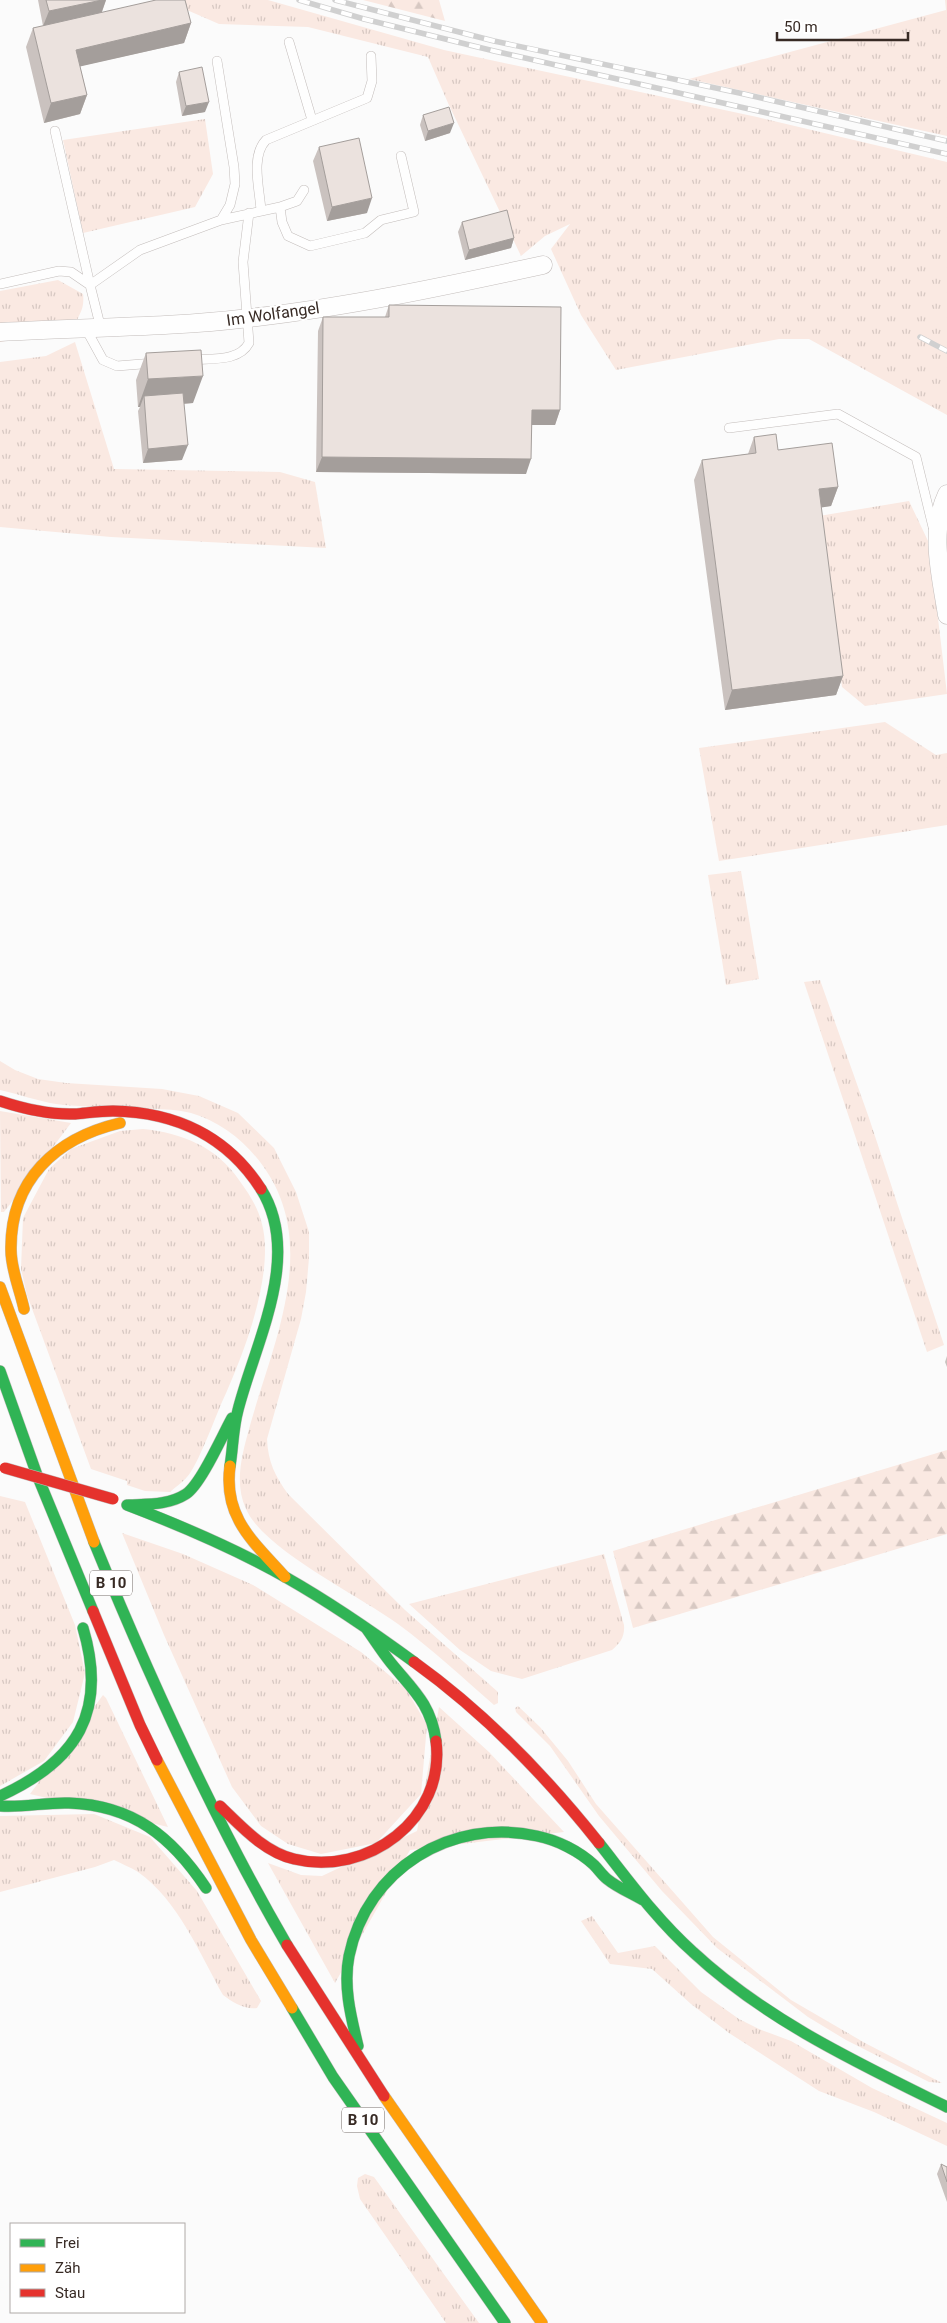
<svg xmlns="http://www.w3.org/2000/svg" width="947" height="2323" viewBox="0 0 947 2323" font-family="Roboto,sans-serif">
<defs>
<pattern id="grass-tufts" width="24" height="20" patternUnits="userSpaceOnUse" patternTransform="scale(1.25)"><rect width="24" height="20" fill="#fae9e2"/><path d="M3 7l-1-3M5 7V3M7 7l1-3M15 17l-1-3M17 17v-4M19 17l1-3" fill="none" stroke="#d7c8c2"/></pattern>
<pattern id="forest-firs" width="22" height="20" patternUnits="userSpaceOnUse" patternTransform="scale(1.25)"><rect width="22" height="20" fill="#fae9e2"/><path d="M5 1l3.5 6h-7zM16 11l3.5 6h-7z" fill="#d7c8c2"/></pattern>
</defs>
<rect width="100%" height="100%" fill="#fbfbfb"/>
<path fill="url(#grass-tufts)" d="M 164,0 L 268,0 L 444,50 L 757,117 L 947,162 L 947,415 L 809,339 L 779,339 L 616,370 L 581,315 L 551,249 L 570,224 L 545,236 L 521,256 L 448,103 L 428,57 L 308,27 L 219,24 Z
M 945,0 L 947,0 L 947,136 L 689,79 L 946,10 Z
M 205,119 L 213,174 L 195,207 L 83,233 L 63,140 Z
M 58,280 L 83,294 C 85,311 78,314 74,329 L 0,342 L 0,291 Z
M 75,342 L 114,469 L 280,472 L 315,482 L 326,548 L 111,537 L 0,527 L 0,362 L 46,356 Z
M 909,501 L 929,543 L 947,694 L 865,706 L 842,687 L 819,516 Z
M 885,722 L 936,755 L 947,753 L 947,825 L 719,861 L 699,748 Z
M 741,871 L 759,979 L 726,985 L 708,875 Z
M 820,980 L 869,1118 L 944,1345 L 927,1352 L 804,982 Z
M 0,1061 L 15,1070 L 38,1079 L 66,1083 L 162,1089 L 199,1096 L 238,1113 L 274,1148 L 296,1192 L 309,1232 L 309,1258 L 306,1292 L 301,1319 L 267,1439 C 268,1462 275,1476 288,1494 L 405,1610 L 498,1692 L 498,1703 L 494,1705 C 463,1678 432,1649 398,1624 C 360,1596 264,1550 246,1509 C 234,1483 242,1455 249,1429 C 272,1345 321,1246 263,1166 C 245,1141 221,1122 191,1113 C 174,1108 138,1109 119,1108 C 98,1106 77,1107 56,1104 C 37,1101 19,1094 0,1090 Z
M 0,1111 L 71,1123 L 4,1212 L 1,1212 Z
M 143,1129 C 182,1133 217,1147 239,1180 C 249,1194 258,1207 262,1224 C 275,1274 243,1356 222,1402 C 215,1418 197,1467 187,1477 C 182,1483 175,1487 170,1492 L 145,1491 L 127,1485 L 127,1481 L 91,1469 L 27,1295 L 21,1269 L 23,1218 L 49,1169 L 71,1149 L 120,1131 Z
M 0,1496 L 25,1502 L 75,1625 L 85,1673 L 73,1722 L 44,1761 L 0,1786 Z
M 122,1533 L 183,1554 L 253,1585 L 361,1652 L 406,1689 L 427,1725 L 421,1794 L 376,1843 L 321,1854 L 288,1844 L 261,1826 L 232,1787 L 164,1635 Z
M 604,1554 L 624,1625 C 625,1637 620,1643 612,1650 L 522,1679 L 491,1671 L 460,1650 L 409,1604 Z
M 103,1695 L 106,1698 L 168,1827 L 30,1794 Z
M 518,1706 L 540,1727 L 568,1761 L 596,1804 L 713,1937 L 791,2000 L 865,2043 L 942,2083 L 929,2082 L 846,2040 L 808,2017 L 717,1948 L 662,1891 L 599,1816 L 550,1746 L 516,1712 L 515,1708 Z
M 439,1707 L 489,1752 L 564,1832 L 410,1850 L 335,1983 L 268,1863 L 301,1875 L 322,1876 L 417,1831 Z
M 94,1814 L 150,1837 L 197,1891 L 261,2001 L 257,2008 C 245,2010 232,2002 223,1995 C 200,1954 178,1900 138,1872 C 130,1867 122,1864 114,1860 L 95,1867 L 0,1892 L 0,1816 Z
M 592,1916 L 618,1953 L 655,1946 L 701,1992 L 739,2019 L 759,2029 L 791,2041 L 872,2088 L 947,2123 L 947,2146 L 874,2112 L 819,2091 L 729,2033 L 691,2004 L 652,1969 L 610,1964 L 581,1921 Z
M 365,2174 L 374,2177 L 479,2323 L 446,2323 L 360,2199 L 357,2186 L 358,2178 Z"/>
<path fill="url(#forest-firs)" d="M 363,0 L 439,0 L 445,21 Z
M 947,1450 L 947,1534 L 633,1628 L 613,1551 Z"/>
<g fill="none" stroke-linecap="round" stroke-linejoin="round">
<defs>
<path id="lane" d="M 289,42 L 312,120
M 55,131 L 90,285 L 140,250 L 221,220 L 230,205 L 235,184 L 234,167 L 217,61
M 280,207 L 297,201 L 304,190
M 261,211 C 260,190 250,157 266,140 L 367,98 L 372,81 L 371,56
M 221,220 L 280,207 L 282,222 L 288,236 L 310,246 L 365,233 L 381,220 L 414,212 L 401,156
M 0,284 L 59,271 L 71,272 L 90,285 L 101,329
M 86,329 L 103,360 L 117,366 L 154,363
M 191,360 C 211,358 239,362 249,343 L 243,262 L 249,213
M 729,428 L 838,414 L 916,457 L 933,527"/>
<path id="street" d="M 0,332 C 83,327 166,328 249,318 C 348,307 446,286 543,265
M 947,494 C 929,532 941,576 947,615"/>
<path id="fast" d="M 0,1371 L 37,1475 L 93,1611
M 230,1466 C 233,1448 233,1428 238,1410 C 255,1343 303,1256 261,1189
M 127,1505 C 182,1526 236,1549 287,1578 C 331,1603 373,1632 414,1662
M 129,1505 C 148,1504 169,1505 186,1494 C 201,1484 222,1436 232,1418
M 94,1542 C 150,1679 212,1816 287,1945
M 366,1628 C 374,1639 382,1652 391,1663 C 413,1690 431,1704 436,1741
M 0,1796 C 77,1761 108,1712 83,1628
M 0,1806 C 23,1808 46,1802 69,1803 C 133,1805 172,1837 206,1888
M 599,1843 C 629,1881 657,1920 693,1952 C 766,2020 858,2063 947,2107
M 292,2008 L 333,2077 L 505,2323
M 358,2046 C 351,2017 343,1986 349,1956 C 367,1869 451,1817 537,1836 C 557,1840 579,1851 594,1865 C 599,1870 602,1875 607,1879 C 618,1888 631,1893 643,1900"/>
<path id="slow" d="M 0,1287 L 94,1542
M 24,1309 C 20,1290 11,1270 11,1250 C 10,1180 56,1138 120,1123
M 230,1466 C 223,1518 254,1542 285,1577
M 157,1760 L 251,1940 L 292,2008
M 384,2096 L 542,2323"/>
<path id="jam" d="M 0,1101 C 24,1109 49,1115 75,1114 C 87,1113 100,1111 113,1111 C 175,1112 227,1136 261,1189
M 93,1611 L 140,1725 L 157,1760
M 414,1662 C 485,1713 545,1775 599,1843
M 220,1806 C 241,1826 264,1852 294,1859 C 367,1877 446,1819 436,1741
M 287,1945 L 384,2096"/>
</defs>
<use href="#lane" stroke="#c3bdbb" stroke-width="10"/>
<use href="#street" stroke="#c3bdbb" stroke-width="19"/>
<use href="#fast" stroke="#c3bdbb" stroke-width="12"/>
<use href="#slow" stroke="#c3bdbb" stroke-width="12"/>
<use href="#jam" stroke="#c3bdbb" stroke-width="12"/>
<use href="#lane" stroke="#fefefe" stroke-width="9"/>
<use href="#street" stroke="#fefefe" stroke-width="18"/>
<use href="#fast" stroke="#30b455" stroke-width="11"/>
<use href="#slow" stroke="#ff9f0a" stroke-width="11"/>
<use href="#jam" stroke="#e5322d" stroke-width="11"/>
<defs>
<path id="rail" d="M 299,0 L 364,19 L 494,51 L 947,154
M 335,0 L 494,41 L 744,94 L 947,141
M 920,337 L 947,351"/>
</defs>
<use href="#rail" stroke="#d0d0d0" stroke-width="5.5"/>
<use href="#rail" stroke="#fff" stroke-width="4" stroke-dasharray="11" stroke-linecap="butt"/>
<defs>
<path id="jam-bridge" d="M 5,1468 L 113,1499"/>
</defs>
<use href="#jam-bridge" stroke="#c3bdbb" stroke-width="12" stroke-linecap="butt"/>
<use href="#jam-bridge" stroke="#e5322d" stroke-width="11"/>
</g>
<path fill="#cac2bf" d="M 38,0 L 106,0 L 102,12 L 191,23 L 184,43 L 80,66 L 87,95 L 80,114 L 44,123 L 26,47 L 33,28 L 43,26 Z
M 179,72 L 205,112 L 182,116 L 176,82 Z
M 423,115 L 450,133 L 425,141 L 420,125 Z
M 319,147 L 367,213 L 327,221 L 313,161 Z
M 462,222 L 514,238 L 511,248 L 465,260 L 458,232 Z
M 389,305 L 560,410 L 555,425 L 532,425 L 526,474 L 316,472 L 318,331 L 323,317 L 385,317 Z
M 146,353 L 193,403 L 184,404 L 182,460 L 143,463 L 138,411 L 140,407 L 138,407 L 136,380 Z
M 754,437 L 838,487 L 831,506 L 821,507 L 843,676 L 836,695 L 725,710 L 694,480 L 702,460 L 748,454 Z
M 947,1356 L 947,1367 L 945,1362 Z
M 941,2164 L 947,2167 L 947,2202 L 937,2174 Z"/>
<path fill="#a49e9b" d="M 102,0 L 106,0 L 101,14 L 43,26 L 49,11 Z
M 191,23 L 184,43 L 69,69 L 76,50 Z
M 87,95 L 80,114 L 44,123 L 51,103 Z
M 209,102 L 205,112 L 182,116 L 186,106 Z
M 454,123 L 450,133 L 425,141 L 428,131 Z
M 372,198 L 367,213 L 327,221 L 332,207 Z
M 514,238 L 511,248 L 465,260 L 469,250 Z
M 203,376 L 193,403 L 145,406 L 144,396 L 140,407 L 138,407 L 148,379 Z
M 532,410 L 560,410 L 555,425 L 527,425 Z
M 188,445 L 182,460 L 143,463 L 148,449 Z
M 322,457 L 531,459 L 526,474 L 316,472 Z
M 838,487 L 831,506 L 812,509 L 819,489 Z
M 843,676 L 836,695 L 725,710 L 732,690 Z"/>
<path fill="#ebe2de" stroke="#a49e9b" d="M 46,0 L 102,0 L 49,11 Z
M 156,0 L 185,0 L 191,23 L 76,50 L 87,95 L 51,103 L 33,28 Z
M 202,67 L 209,102 L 186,106 L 179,72 Z
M 449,107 L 454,123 L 428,131 L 423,115 Z
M 359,138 L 372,198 L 332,207 L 319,147 Z
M 507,210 L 514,238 L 469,250 L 462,222 Z
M 389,305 L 561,307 L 560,410 L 532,410 L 531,459 L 322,457 L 323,317 L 389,317 Z
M 201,350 L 203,376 L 148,379 L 146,353 Z
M 183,393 L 188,445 L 148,449 L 144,396 Z
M 776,434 L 778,450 L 832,443 L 838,487 L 819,489 L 843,676 L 732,690 L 702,460 L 756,453 L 754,437 Z
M 941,2164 L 947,2167 L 947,2182 Z"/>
<g text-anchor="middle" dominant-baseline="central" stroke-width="4.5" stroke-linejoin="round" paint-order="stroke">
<g fill="#fff" stroke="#736a66" stroke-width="1">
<rect x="90" y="1570.5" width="42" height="25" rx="4"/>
<rect x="342" y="2107.5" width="42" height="25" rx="4"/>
</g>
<g font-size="15" font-weight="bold" fill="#372a24">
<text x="111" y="1583">B 10</text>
<text x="363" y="2120">B 10</text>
</g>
<g font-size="16" fill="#372a24" stroke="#fff">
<text transform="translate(273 314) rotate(-8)">Im Wolfangel</text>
</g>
</g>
<rect x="10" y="2223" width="175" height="90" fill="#ffffff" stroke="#afaaa7"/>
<rect x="20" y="2239" width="25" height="8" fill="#30b455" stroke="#afaaa7"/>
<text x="55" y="2248" font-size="15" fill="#372a24">Frei</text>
<rect x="20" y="2264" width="25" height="8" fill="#ff9f0a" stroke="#afaaa7"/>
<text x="55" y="2273" font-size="15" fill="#372a24">Zäh</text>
<rect x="20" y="2289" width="25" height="8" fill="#e5322d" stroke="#afaaa7"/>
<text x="55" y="2298" font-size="15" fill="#372a24">Stau</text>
<path d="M777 32v8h131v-8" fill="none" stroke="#372a24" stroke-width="2.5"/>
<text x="784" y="32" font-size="15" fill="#372a24" stroke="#ffffff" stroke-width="4" paint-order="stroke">50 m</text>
</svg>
